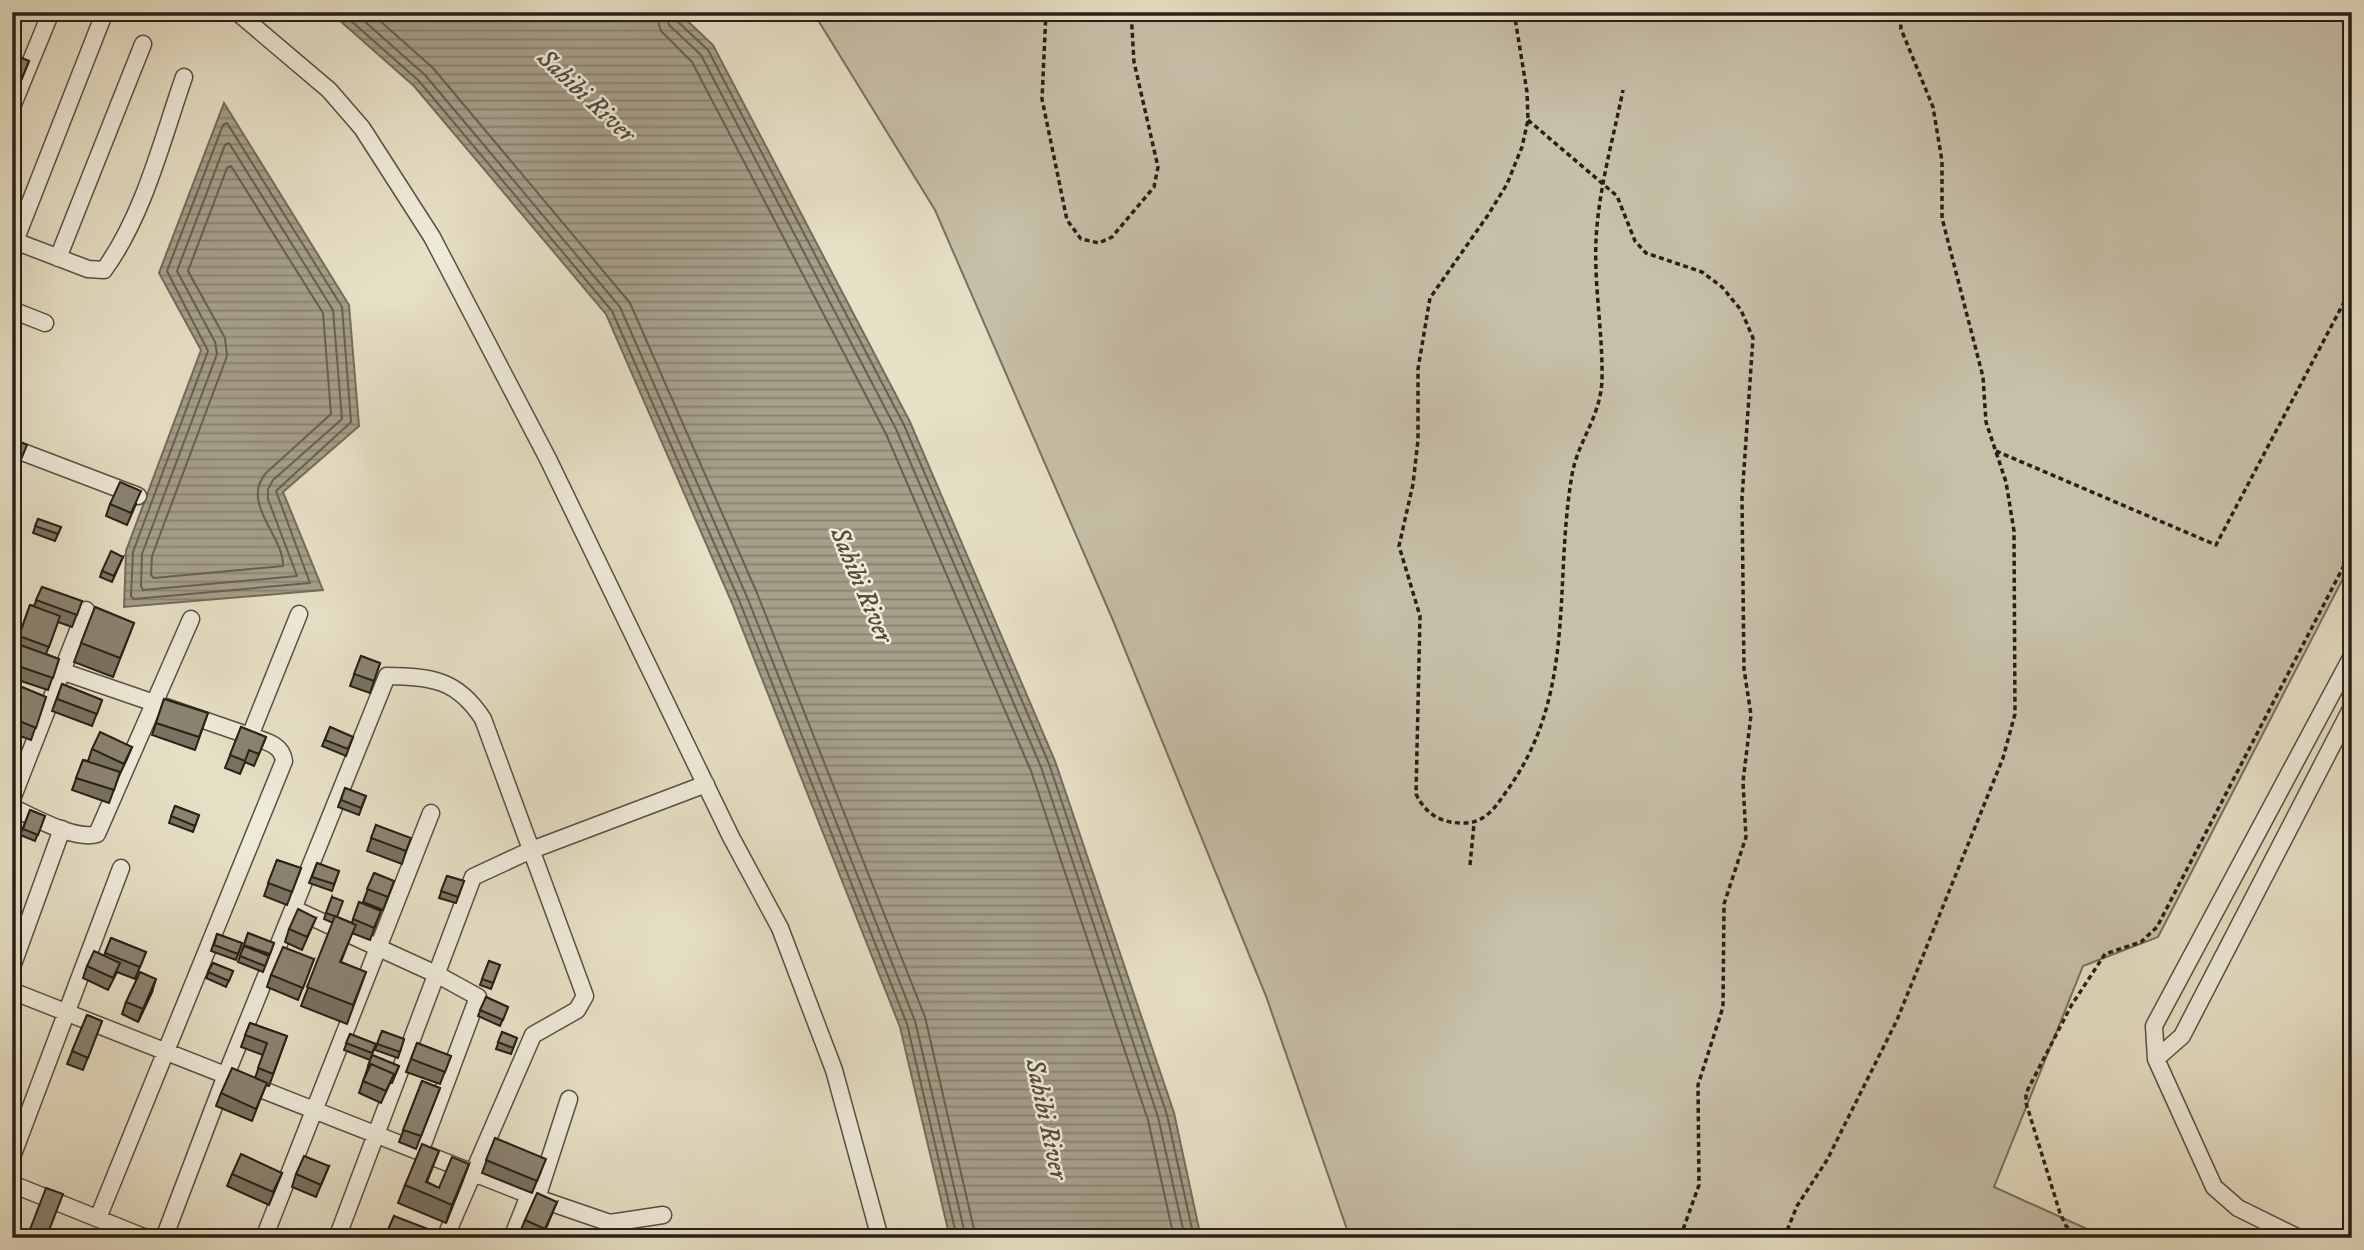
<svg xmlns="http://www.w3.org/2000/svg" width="2364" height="1250" viewBox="0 0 2364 1250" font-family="'IM FELL DW Pica',serif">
<defs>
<pattern id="water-rules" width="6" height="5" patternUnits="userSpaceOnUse" patternTransform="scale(1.75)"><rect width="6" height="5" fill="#a69f8a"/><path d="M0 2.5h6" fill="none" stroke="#878170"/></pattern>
</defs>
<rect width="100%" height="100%" fill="#e7e0c6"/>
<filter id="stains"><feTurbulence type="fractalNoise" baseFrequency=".00286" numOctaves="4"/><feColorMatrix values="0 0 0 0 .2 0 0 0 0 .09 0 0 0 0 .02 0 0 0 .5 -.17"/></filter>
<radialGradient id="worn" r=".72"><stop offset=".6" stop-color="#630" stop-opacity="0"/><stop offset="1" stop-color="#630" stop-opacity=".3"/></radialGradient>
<path fill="#c7bfa8" stroke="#787060" stroke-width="2" d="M 813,12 L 2352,12 L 2352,561 L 2158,937 L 2083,966 L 1994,1187 L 2107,1238 L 1350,1238 L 1266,996 L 1112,618 L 935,210 Z"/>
<path fill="url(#water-rules)" stroke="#746c5c" stroke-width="2" d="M 330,12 L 678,12 L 713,45 L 910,422 L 1055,761 L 1174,1113 L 1201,1238 L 950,1238 L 900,1027 L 732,603 L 606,314 L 414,86 Z
M 224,103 L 349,305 L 359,426 L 283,492 L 323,590 L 124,607 L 126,551 L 201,350 L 159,273 Z"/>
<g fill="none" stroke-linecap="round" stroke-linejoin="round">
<path stroke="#676050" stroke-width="2" d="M 341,12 L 419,81 L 612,311 L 739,600 L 907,1024 L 957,1238
M 354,12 L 425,75 L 620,307 L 747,597 L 915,1021 L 966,1238
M 370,12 L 433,68 L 630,303 L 757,593 L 925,1017 L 976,1238
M 655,12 L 661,31 L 692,62 L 886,434 L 1031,771 L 1148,1120 L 1174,1238
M 665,12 L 669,25 L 701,55 L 896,429 L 1041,767 L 1158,1117 L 1185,1238
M 674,12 L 676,20 L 708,50 L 904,425 L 1049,764 L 1167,1115 L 1194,1238
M 227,123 L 342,307 L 351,422 L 276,491 L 310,583 L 134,599 L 131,596 L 133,552 L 208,351 L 167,271 L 223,125 Z
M 229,143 L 333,310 L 342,419 L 273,480 L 268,489 L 268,499 L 297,576 L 143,590 L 141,586 L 142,554 L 217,354 L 215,342 L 177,271 L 225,145 Z
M 231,166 L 323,313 L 331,414 L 266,473 C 240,503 284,536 283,566 L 154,578 L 151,575 L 152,556 L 227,356 L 225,338 L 188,271 L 227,168 Z"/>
<defs>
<path id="minor" d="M 237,12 L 329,90 L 362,128 L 432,237 L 548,459 L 731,837 L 780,928 L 834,1070 L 880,1238
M 12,107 L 51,12
M 12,240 L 88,269 L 104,270 C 144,215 162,140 184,77
M 15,241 L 102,19
M 58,258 L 143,44
M 12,310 L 45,323
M 12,448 L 138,496
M 12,650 L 64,672 L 250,736 C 265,741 282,744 284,761 L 98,1218
M 2352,656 L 2154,1026 L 2156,1059 L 2182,1036 L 2352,707
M 250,736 L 299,614
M 12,799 L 86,610
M 12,807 C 33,817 76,841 97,834 L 191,619
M 296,910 L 438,975 L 478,997 L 420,1152
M 12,967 L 62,829
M 12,991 L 537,1198 L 610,1223 L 663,1215
M 2156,1059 L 2214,1187 L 2238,1208 L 2299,1238
M 12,1157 L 121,868
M 12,1184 L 146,1238
M 537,1198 L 569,1099
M 164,1238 L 226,1075 L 387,676 C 432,677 457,679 483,719 L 585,996 L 577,1010 L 533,1035 L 445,1238
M 264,1238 L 431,813
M 337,1238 L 473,877 L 529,851 L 706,784
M 512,1238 L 529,1195"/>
</defs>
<use href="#minor" stroke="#585043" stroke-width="19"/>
<path stroke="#282017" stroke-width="3.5" stroke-dasharray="5 3.5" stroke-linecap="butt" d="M 1046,12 L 1042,99 L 1067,220 L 1081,239 L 1099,243 L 1112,237 L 1154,187 L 1158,167 L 1134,62 L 1131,12
M 1514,12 L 1527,92 L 1528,120 L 1522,147 L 1507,184 L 1488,215 L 1430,298 L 1418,369 L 1418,440 L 1413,484 L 1399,546 L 1420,616 L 1416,794 C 1425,813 1440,823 1462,823 C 1484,824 1495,808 1506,792 C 1578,693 1553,585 1572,475 C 1578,440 1601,417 1602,379 C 1603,328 1592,277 1597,226 C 1601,181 1614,135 1623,90
M 1528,120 L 1617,196 L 1635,241 L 1646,253 L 1702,272 L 1722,287 L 1741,310 L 1753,338 L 1742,498 L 1744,669 L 1751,715 L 1743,782 L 1746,837 L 1724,904 L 1723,1007 L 1698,1085 L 1699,1185 L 1680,1238
M 1996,451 L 2216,545 L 2352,287
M 1470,865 L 1474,824
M 1784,1238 L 1797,1206 L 1827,1160 L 1897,1020 L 2003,758 L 2015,714 L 2014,531 L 2006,482 L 1986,422 L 1983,377 L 1942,218 L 1942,161 L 1933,107 L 1901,29 L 1900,12
M 2082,1238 L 2066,1226 L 2060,1213 L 2026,1103 L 2026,1093 L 2071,1006 L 2105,954 L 2141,942 L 2157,927 L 2352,550"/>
<use href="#minor" stroke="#efebda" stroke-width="16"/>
</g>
<path fill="#787262" stroke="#282017" stroke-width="2" d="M 12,54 L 29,61 L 17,91 L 12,89 Z
M 110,504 L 136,504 L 127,525 L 106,516 Z
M 38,519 L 61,527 L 55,541 L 33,533 Z
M 123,557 L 112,582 L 100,577 L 102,571 Z
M 42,587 L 82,601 L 72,627 L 58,622 L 46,654 L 59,659 L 48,690 L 12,678 L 12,642 L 16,644 L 30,605 L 34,606 Z
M 95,607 L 134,623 L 113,677 L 74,662 Z
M 361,656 L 380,663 L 370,693 L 350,686 Z
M 12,683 L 46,697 L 31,740 L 12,733 Z
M 62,684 L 102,700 L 92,726 L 52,711 Z
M 164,699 L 208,713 L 195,750 L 152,735 Z
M 241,727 L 266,737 L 254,766 L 245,762 L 240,774 L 225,768 Z
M 330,727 L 353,737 L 346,756 L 322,746 Z
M 132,747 L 127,759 L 119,776 L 109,803 L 72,790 L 83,760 L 88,761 L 92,749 Z
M 345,788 L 366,796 L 359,815 L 338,807 Z
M 175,806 L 199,815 L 193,832 L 169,823 Z
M 30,810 L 45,816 L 35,841 L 20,835 Z
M 376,825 L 406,851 L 402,864 L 367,851 Z
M 277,860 L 301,868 L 287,905 L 264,896 Z
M 317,863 L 339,871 L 332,891 L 309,883 Z
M 374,873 L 394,881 L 383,910 L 363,902 Z
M 447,876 L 464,881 L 456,903 L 439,898 Z
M 332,897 L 337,917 L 352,923 L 359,902 L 381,911 L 370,940 L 352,933 L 341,962 L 366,972 L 347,1024 L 301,1006 L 333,923 L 324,919 Z
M 316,918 L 302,950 L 285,942 L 289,929 Z
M 248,933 L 274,943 L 263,972 L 238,962 Z
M 217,934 L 242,943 L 236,960 L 211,951 Z
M 111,938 L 146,952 L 135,979 L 117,972 L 108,990 L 83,978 L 87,966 L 104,956 Z
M 314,959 L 298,1000 L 267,987 L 271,975 Z
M 489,961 L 500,965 L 491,989 L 480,985 Z
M 213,963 L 233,971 L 226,987 L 206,978 Z
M 152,992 L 138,1022 L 122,1014 L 126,1002 Z
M 486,997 L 508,1007 L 500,1026 L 478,1016 Z
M 87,1015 L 102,1021 L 83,1070 L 67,1064 Z
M 250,1023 L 287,1036 L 269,1086 L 266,1085 L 252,1121 L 216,1106 L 221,1093 L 255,1078 L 263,1055 L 241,1047 Z
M 382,1031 L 404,1039 L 398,1058 L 375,1050 Z
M 502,1032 L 517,1038 L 511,1054 L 496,1049 Z
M 350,1034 L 376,1044 L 370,1060 L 344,1050 Z
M 417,1043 L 451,1056 L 440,1084 L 406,1072 Z
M 372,1055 L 399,1066 L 392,1083 L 390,1083 L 381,1103 L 359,1093 Z
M 422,1081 L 440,1088 L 416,1149 L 399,1142 Z
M 495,1138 L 541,1171 L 532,1193 L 482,1173 Z
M 439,1151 L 427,1182 L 439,1188 L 469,1164 L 446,1223 L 398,1203 L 405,1185 Z
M 329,1166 L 316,1197 L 292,1187 L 296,1174 Z
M 282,1173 L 269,1205 L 227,1186 L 232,1174 Z
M 557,1202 L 542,1238 L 532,1238 L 520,1232 L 525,1220 Z
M 394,1216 L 434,1238 L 385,1238 Z
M 29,1232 L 46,1238 L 27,1238 Z"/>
<path fill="#615c50" stroke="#282017" stroke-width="2" d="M 156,979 L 152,992 L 138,1022 L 143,1009 Z
M 469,1164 L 462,1183 L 446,1223 L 452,1205 Z"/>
<path fill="#8b8472" stroke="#282017" stroke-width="2" d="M 12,54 L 29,61 L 22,78 L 12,75 Z
M 12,438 L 27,445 L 12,481 Z
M 120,482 L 141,491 L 131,513 L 110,504 Z
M 38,519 L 61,527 L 58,534 L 35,526 Z
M 111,551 L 123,557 L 114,576 L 102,571 Z
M 42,587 L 82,601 L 77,615 L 36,600 Z
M 30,605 L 60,616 L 49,647 L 19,636 Z
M 95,607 L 134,623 L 120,658 L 81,643 Z
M 12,642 L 59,659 L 53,678 L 12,664 Z
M 361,656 L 380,663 L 374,681 L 354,674 Z
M 12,683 L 46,697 L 36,728 L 12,718 Z
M 62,684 L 102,700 L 97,714 L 57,699 Z
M 164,699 L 208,713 L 199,737 L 156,723 Z
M 241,727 L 266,737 L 259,754 L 249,750 L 245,761 L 230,755 Z
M 330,727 L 353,737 L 348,749 L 325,740 Z
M 100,732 L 132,747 L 124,764 L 92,749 Z
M 83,760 L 120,772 L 114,790 L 76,778 Z
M 345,788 L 366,796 L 361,808 L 341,800 Z
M 175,806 L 199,815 L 195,826 L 171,816 Z
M 30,810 L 45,816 L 38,835 L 23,829 Z
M 376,825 L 411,838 L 406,851 L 371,838 Z
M 277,860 L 301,868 L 292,892 L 268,883 Z
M 317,863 L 339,871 L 334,884 L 312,877 Z
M 374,873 L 394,881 L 388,897 L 367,889 Z
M 447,876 L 464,881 L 458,897 L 441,891 Z
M 332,897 L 343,901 L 337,917 L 326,913 Z
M 359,902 L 381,911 L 374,928 L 353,919 Z
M 298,909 L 316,918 L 307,937 L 289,929 Z
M 335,916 L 356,925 L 340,962 L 366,972 L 353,1005 L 307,987 Z
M 248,933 L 274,943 L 270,954 L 244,945 Z
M 217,934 L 242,943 L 238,954 L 214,945 Z
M 111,938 L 146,952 L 140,967 L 105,953 Z
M 244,946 L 269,956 L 265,966 L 240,956 Z
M 283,947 L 314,959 L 303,988 L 271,975 Z
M 94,951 L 120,963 L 113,978 L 87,966 Z
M 489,961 L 500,965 L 493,983 L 482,979 Z
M 213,963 L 233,971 L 229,981 L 208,972 Z
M 140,972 L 156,979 L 143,1009 L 126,1002 Z
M 486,997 L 508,1007 L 503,1020 L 480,1010 Z
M 87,1015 L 102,1021 L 88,1058 L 72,1051 Z
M 250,1023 L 287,1036 L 273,1074 L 258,1068 L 267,1043 L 245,1035 Z
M 382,1031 L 404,1039 L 400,1052 L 377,1044 Z
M 502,1032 L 517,1038 L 513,1048 L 498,1042 Z
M 350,1034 L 376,1044 L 372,1053 L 346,1043 Z
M 417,1043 L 451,1056 L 445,1072 L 411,1059 Z
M 372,1055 L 399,1066 L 394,1077 L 393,1076 L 394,1074 L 371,1064 L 369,1067 L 368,1066 Z
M 371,1064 L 394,1074 L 386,1091 L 363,1081 Z
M 232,1068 L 267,1083 L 256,1109 L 221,1093 Z
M 422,1081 L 440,1088 L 421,1136 L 403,1130 Z
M 495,1138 L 546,1159 L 537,1181 L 486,1160 Z
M 422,1144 L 439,1151 L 426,1182 L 439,1188 L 452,1157 L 469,1164 L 452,1205 L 405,1185 Z
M 241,1154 L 282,1173 L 273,1192 L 232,1174 Z
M 304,1156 L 329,1166 L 321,1185 L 296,1174 Z
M 46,1188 L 63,1194 L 46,1238 L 43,1238 L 29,1232 Z
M 537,1193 L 557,1202 L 545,1229 L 525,1220 Z
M 394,1216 L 436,1232 L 434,1238 L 403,1238 L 387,1232 Z"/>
<g text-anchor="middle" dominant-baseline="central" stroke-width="5" stroke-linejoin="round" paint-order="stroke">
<g font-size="26" font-style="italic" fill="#544c3f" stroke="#efebda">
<text transform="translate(586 96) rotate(43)">Sahibi River</text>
<text transform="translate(861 585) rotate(67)">Sahibi River</text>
<text transform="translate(1046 1119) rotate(78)">Sahibi River</text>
</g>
</g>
<rect width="2364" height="1250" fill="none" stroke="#e7e0c6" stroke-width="42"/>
<rect x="14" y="14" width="2336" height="1222" fill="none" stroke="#282017" stroke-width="3.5"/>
<rect x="21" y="21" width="2322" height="1208" fill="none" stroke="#282017" stroke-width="2"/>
<rect width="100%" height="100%" filter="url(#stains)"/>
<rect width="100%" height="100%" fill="url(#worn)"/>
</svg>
